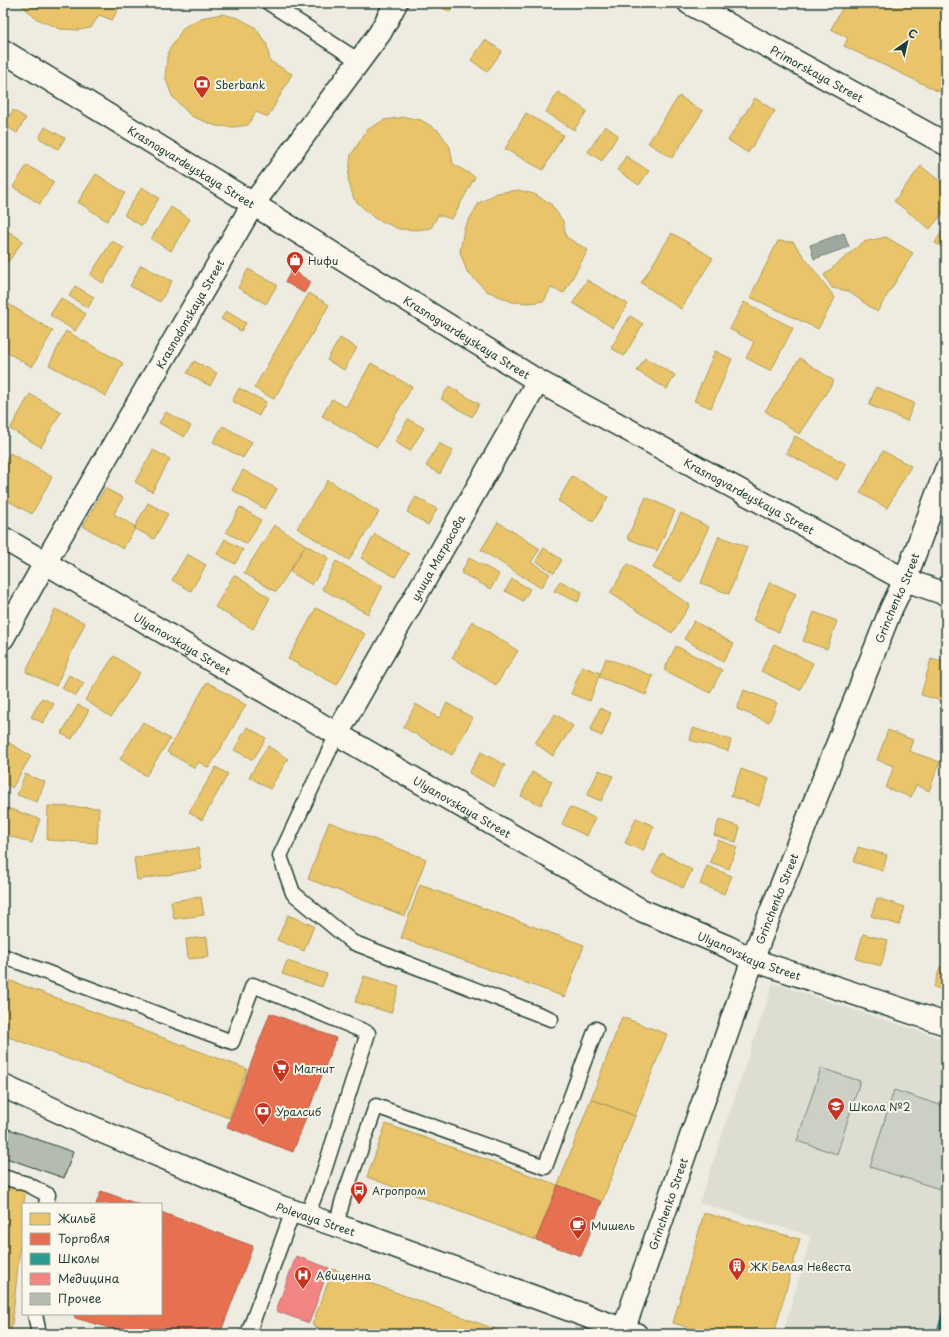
<svg xmlns="http://www.w3.org/2000/svg" width="949" height="1337" viewBox="0 0 949 1337" font-family="'Playpen Sans',sans-serif">
<rect width="100%" height="100%" fill="#eeece1"/>
<filter id="ink" filterUnits="userSpaceOnUse"><feTurbulence type="fractalNoise" baseFrequency=".025" numOctaves="2"/><feDisplacementMap in="SourceGraphic" scale="8" xChannelSelector="R" yChannelSelector="G"/><feConvolveMatrix kernelMatrix="1 2 1 2 8 2 1 2 1" color-interpolation-filters="sRGB"/></filter>
<g filter="url(#ink)">
<path fill="#ddddd2" d="M 773,983 L 946,1040 L 946,1334 L 783,1334 L 811,1236 L 699,1203 Z"/>
<path fill="#cbcfc4" stroke="#75867c" d="M 821,1068 L 860,1081 L 837,1154 L 797,1141 Z
M 894,1090 L 946,1107 L 946,1191 L 870,1167 Z"/>
<path fill="#9fa89f" stroke="#6c7d74" d="M 844,233 L 849,247 L 814,259 L 810,245 Z"/>
<path fill="#e9c46a" stroke="#ac9c5a" d="M 20,3 L 122,3 L 112,20 L 99,15 L 91,28 L 78,30 L 60,29 L 35,18 Z
M 434,3 L 456,3 L 450,12 Z
M 845,3 L 946,3 L 946,95 L 844,46 L 848,38 L 831,29 Z
M 222,14 L 238,18 L 255,27 L 267,45 L 270,61 L 292,74 L 268,117 L 256,112 L 248,125 L 234,127 L 216,126 L 191,116 L 172,96 L 165,76 L 168,52 L 184,27 L 201,18 Z
M 485,40 L 502,51 L 487,72 L 471,60 Z
M 558,92 L 587,111 L 574,130 L 546,112 Z
M 679,96 L 703,111 L 672,158 L 648,143 Z
M 755,98 L 775,111 L 748,153 L 728,140 Z
M 13,110 L 26,118 L 17,133 L 4,125 Z
M 526,113 L 563,135 L 543,170 L 505,149 Z
M 405,117 L 421,120 L 439,131 L 450,147 L 453,164 L 475,177 L 452,219 L 438,215 L 431,228 L 417,230 L 399,229 L 374,218 L 354,199 L 348,179 L 351,155 L 367,130 L 384,120 Z
M 605,126 L 618,135 L 602,161 L 588,152 Z
M 45,127 L 65,138 L 58,149 L 39,138 Z
M 626,156 L 649,171 L 639,185 L 617,170 Z
M 27,165 L 54,182 L 40,204 L 13,187 Z
M 921,166 L 946,186 L 946,209 L 930,229 L 894,201 Z
M 96,174 L 125,193 L 107,221 L 78,202 Z
M 142,187 L 159,198 L 142,226 L 124,215 Z
M 518,190 L 534,194 L 550,203 L 563,221 L 566,237 L 588,250 L 564,293 L 551,288 L 544,301 L 530,303 L 512,302 L 487,291 L 467,272 L 460,252 L 464,228 L 479,203 L 497,193 Z
M 171,207 L 190,219 L 171,251 L 151,239 Z
M 946,224 L 946,249 L 935,243 Z
M 3,228 L 23,241 L 8,262 L 3,259 Z
M 672,233 L 713,258 L 681,309 L 641,283 Z
M 886,237 L 913,253 L 877,312 L 848,291 L 832,288 L 824,275 L 863,242 Z
M 112,241 L 124,248 L 103,283 L 90,275 Z
M 778,241 L 793,242 L 835,298 L 818,329 L 750,297 Z
M 141,265 L 172,281 L 160,302 L 130,286 Z
M 248,269 L 277,285 L 266,304 L 238,288 Z
M 587,280 L 628,304 L 613,328 L 573,303 Z
M 75,286 L 94,297 L 88,308 L 69,296 Z
M 309,293 L 329,305 L 274,399 L 254,388 Z
M 61,298 L 86,314 L 75,331 L 50,315 Z
M 5,302 L 53,331 L 32,367 L 3,350 L 3,306 Z
M 744,302 L 793,328 L 771,371 L 746,358 L 754,342 L 730,329 Z
M 226,311 L 246,323 L 241,331 L 221,319 Z
M 630,316 L 643,324 L 624,356 L 611,348 Z
M 66,331 L 123,363 L 106,396 L 49,365 Z
M 340,338 L 357,348 L 344,370 L 327,360 Z
M 715,351 L 732,359 L 711,408 L 694,401 Z
M 645,358 L 675,375 L 667,389 L 637,371 Z
M 800,358 L 834,381 L 799,434 L 765,411 Z
M 194,361 L 217,373 L 210,386 L 187,373 Z
M 371,363 L 412,387 L 377,447 L 322,416 L 332,399 L 346,407 Z
M 449,386 L 479,404 L 472,417 L 441,399 Z
M 876,387 L 914,403 L 907,421 L 869,405 Z
M 239,388 L 266,402 L 259,416 L 232,401 Z
M 30,394 L 61,412 L 41,447 L 10,429 Z
M 166,412 L 191,426 L 184,437 L 159,423 Z
M 408,419 L 424,428 L 410,451 L 395,442 Z
M 223,426 L 252,442 L 243,458 L 213,442 Z
M 795,436 L 846,464 L 837,480 L 786,453 Z
M 439,443 L 453,451 L 440,474 L 426,466 Z
M 153,450 L 170,459 L 152,492 L 135,482 Z
M 883,451 L 911,466 L 887,508 L 860,493 Z
M 10,453 L 52,477 L 32,514 L 3,498 L 3,465 Z
M 243,470 L 277,489 L 265,509 L 232,490 Z
M 572,476 L 608,497 L 593,522 L 558,501 Z
M 328,480 L 379,512 L 349,560 L 297,528 Z
M 105,488 L 123,498 L 114,514 L 136,527 L 123,549 L 83,526 Z
M 416,497 L 437,509 L 428,525 L 407,512 Z
M 646,497 L 675,511 L 657,551 L 627,538 Z
M 148,503 L 168,514 L 154,539 L 134,528 Z
M 240,507 L 261,520 L 247,544 L 226,532 Z
M 681,513 L 709,527 L 682,582 L 653,568 Z
M 498,522 L 540,549 L 531,562 L 550,574 L 541,588 L 481,550 Z
M 274,525 L 306,545 L 276,592 L 244,573 Z
M 375,534 L 409,554 L 395,577 L 361,558 Z
M 719,536 L 747,547 L 729,594 L 701,583 Z
M 225,539 L 243,550 L 235,564 L 217,554 Z
M 306,545 L 329,558 L 312,585 L 289,571 Z
M 544,548 L 562,560 L 554,573 L 536,561 Z
M 187,554 L 206,565 L 191,591 L 172,580 Z
M 469,558 L 499,574 L 491,589 L 461,573 Z
M 336,561 L 383,586 L 368,614 L 322,589 Z
M 628,564 L 690,605 L 672,633 L 610,593 Z
M 234,575 L 270,598 L 253,629 L 215,607 Z
M 512,579 L 530,589 L 523,601 L 505,591 Z
M 560,581 L 582,592 L 578,602 L 554,591 Z
M 770,582 L 796,594 L 779,632 L 753,620 Z
M 316,608 L 365,634 L 337,685 L 288,659 Z
M 55,609 L 85,623 L 56,686 L 26,672 Z
M 814,612 L 837,621 L 827,649 L 803,641 Z
M 472,621 L 518,651 L 496,685 L 452,658 Z
M 694,621 L 734,644 L 723,662 L 684,639 Z
M 774,644 L 813,663 L 800,690 L 761,671 Z
M 676,646 L 722,670 L 710,693 L 664,670 Z
M 114,656 L 140,673 L 111,717 L 85,700 Z
M 606,658 L 653,676 L 646,695 L 599,677 Z
M 931,659 L 946,663 L 946,702 L 921,695 Z
M 582,666 L 600,673 L 590,701 L 571,694 Z
M 69,675 L 84,683 L 76,696 L 62,688 Z
M 207,682 L 246,705 L 209,768 L 199,762 L 195,768 L 167,752 Z
M 744,690 L 777,703 L 769,722 L 737,709 Z
M 42,698 L 54,704 L 43,723 L 31,717 Z
M 447,703 L 473,718 L 452,755 L 403,727 L 416,704 L 439,718 Z
M 78,705 L 89,710 L 72,739 L 61,734 Z
M 600,708 L 611,713 L 602,736 L 590,731 Z
M 555,714 L 573,726 L 553,756 L 535,743 Z
M 143,722 L 170,739 L 146,776 L 120,759 Z
M 247,727 L 266,738 L 253,760 L 234,750 Z
M 693,728 L 731,740 L 728,751 L 690,740 Z
M 888,730 L 913,740 L 909,751 L 940,762 L 929,791 L 916,785 L 911,797 L 886,788 L 894,766 L 877,760 Z
M 3,739 L 31,756 L 12,788 L 3,782 Z
M 268,746 L 288,759 L 270,789 L 249,777 Z
M 481,752 L 505,765 L 494,787 L 469,773 Z
M 216,767 L 228,774 L 202,820 L 189,812 Z
M 741,769 L 769,779 L 759,806 L 731,796 Z
M 599,770 L 613,776 L 601,801 L 587,795 Z
M 532,772 L 552,781 L 541,805 L 521,796 Z
M 25,774 L 45,782 L 37,802 L 17,795 Z
M 48,806 L 99,808 L 97,843 L 47,840 Z
M 4,807 L 40,819 L 32,843 L 3,834 Z
M 570,807 L 595,818 L 587,836 L 562,824 Z
M 636,818 L 654,826 L 643,851 L 625,843 Z
M 719,820 L 740,827 L 736,842 L 714,835 Z
M 329,822 L 426,859 L 405,916 L 308,879 Z
M 718,840 L 737,847 L 729,869 L 710,862 Z
M 858,847 L 887,855 L 883,871 L 854,862 Z
M 198,848 L 202,869 L 137,880 L 134,858 Z
M 662,853 L 692,870 L 683,888 L 652,872 Z
M 707,866 L 732,876 L 724,894 L 700,884 Z
M 420,885 L 584,945 L 565,997 L 401,938 Z
M 201,897 L 204,915 L 174,919 L 171,901 Z
M 877,898 L 905,907 L 899,925 L 871,916 Z
M 288,915 L 314,926 L 304,951 L 277,940 Z
M 863,934 L 888,940 L 881,966 L 856,959 Z
M 207,937 L 209,957 L 188,959 L 186,939 Z
M 287,961 L 327,974 L 322,987 L 282,974 Z
M 940,967 L 946,969 L 946,991 L 934,987 Z
M 364,976 L 399,987 L 391,1013 L 355,1002 Z
M 3,978 L 247,1069 L 229,1118 L 3,1035 Z
M 622,1017 L 667,1034 L 635,1116 L 591,1099 Z
M 591,1099 L 635,1116 L 602,1202 L 558,1185 Z
M 386,1124 L 558,1185 L 536,1240 L 367,1177 Z
M 3,1185 L 26,1187 L 24,1204 L 23,1204 L 23,1218 L 11,1334 L 3,1334 Z
M 704,1213 L 800,1239 L 774,1334 L 712,1334 L 673,1323 Z
M 333,1269 L 508,1334 L 337,1334 L 312,1325 Z"/>
<path fill="#e76f51" stroke="#ab6048" d="M 292,270 L 311,282 L 304,293 L 285,282 Z
M 270,1013 L 336,1038 L 293,1152 L 227,1127 Z
M 558,1185 L 602,1202 L 581,1256 L 536,1240 Z
M 101,1191 L 138,1204 L 96,1204 Z
M 161,1212 L 253,1246 L 220,1334 L 130,1334 L 75,1318 L 74,1314 L 161,1314 Z"/>
<path fill="#2a9d8f" stroke="#278074" d="M 946,1302 L 946,1334 L 936,1334 Z"/>
<path fill="#f28482" stroke="#b36f6b" d="M 296,1256 L 329,1268 L 309,1323 L 276,1311 Z"/>
<path fill="#b4bbb0" stroke="#1f3d34" d="M 3,1127 L 73,1152 L 64,1178 L 3,1157 Z"/>
<g fill="none" stroke-linecap="round" stroke-linejoin="round">
<defs>
<path id="lane" d="M 269,3 L 359,61
M 337,734 L 280,856 L 293,893 L 352,942 L 551,1019
M 3,956 L 232,1042 L 253,985 L 368,1033 L 323,1174 L 307,1216
M 3,1177 L 27,1184 L 48,1195 L 46,1204
M 336,1226 L 343,1199 L 376,1106 L 545,1167 L 596,1029
M 35,1314 L 39,1334
M 248,1334 L 293,1211"/>
<g id="street">
<path id="s1" d="M 689,3 L 946,144"/>
<path id="s2" d="M 3,538 L 337,734 L 641,910 L 728,947 L 753,960 L 946,1024"/>
<path id="s3" d="M 3,638 L 45,563 L 253,204 L 380,33 L 396,3"/>
<path id="s4" d="M 337,734 L 538,381"/>
<path id="s5" d="M 3,1086 L 103,1132 L 281,1207 L 353,1231 L 636,1334"/>
<path id="s6" d="M 622,1334 L 759,942 L 891,609 L 905,580 L 946,470"/>
</g>
<g id="secondary">
<path id="s7" d="M 3,51 L 253,204 L 538,381 L 905,580 L 946,594"/>
</g>
</defs>
<use href="#lane" stroke="#1f3d34" stroke-width="17"/>
<use href="#street" stroke="#1f3d34" stroke-width="25"/>
<use href="#secondary" stroke="#1f3d34" stroke-width="25"/>
<use href="#lane" stroke="#fbf7ec" stroke-width="14"/>
<use href="#street" stroke="#fbf7ec" stroke-width="22"/>
<use href="#secondary" stroke="#fbf7ec" stroke-width="22"/>
</g>
</g>
<defs>
<symbol id="bank-pin" viewBox="-11 -11 22 30"><path d="M0 17L-7.5 6A9.5 9.5 0 1 1 7.5 6Z" fill="#c8321e" stroke="#fbf7ec"/><path d="M-6-4H6V4H-6ZM0-2.3a2.3 2.3 0 1 0 0 4.6a2.3 2.3 0 1 0 0-4.6Z" fill="#fff"/></symbol>
<symbol id="shop-pin" viewBox="-11 -11 22 30"><path d="M0 17L-7.5 6A9.5 9.5 0 1 1 7.5 6Z" fill="#c8321e" stroke="#fbf7ec"/><path d="M-5-2.5h2.3a2.7 3.5 0 0 1 5.4 0H5L5.5 6h-11ZM-1.5-2.5h3a1.5 2.3 0 0 0-3 0Z" fill="#fff"/></symbol>
<symbol id="supermarket-pin" viewBox="-11 -11 22 30"><path d="M0 17L-7.5 6A9.5 9.5 0 1 1 7.5 6Z" fill="#c8321e" stroke="#fbf7ec"/><path d="M-6-5.5h2.5l.6 2H6L4.5 2H-2.5L-4.4-4H-6ZM-1.5 3.2a1.3 1.3 0 1 0 .1 0ZM3 3.2a1.3 1.3 0 1 0 .1 0Z" fill="#fff"/></symbol>
<symbol id="school-pin" viewBox="-11 -11 22 30"><path d="M0 17L-7.5 6A9.5 9.5 0 1 1 7.5 6Z" fill="#c8321e" stroke="#fbf7ec"/><path d="M0-5L7-2L0 1L-7-2ZM-4 1L0 2.5L4 1V4Q0 6-4 4Z" fill="#fff"/></symbol>
<symbol id="bus-pin" viewBox="-11 -11 22 30"><path d="M0 17L-7.5 6A9.5 9.5 0 1 1 7.5 6Z" fill="#c8321e" stroke="#fbf7ec"/><path d="M-5-6H5V4H4V6H2V4H-2V6H-4V4H-5ZM-3.5-4V0h7V-4ZM-3.5 1.2v1.5H-2V1.2ZM2 1.2v1.5H3.5V1.2Z" fill="#fff"/></symbol>
<symbol id="cafe-pin" viewBox="-11 -11 22 30"><path d="M0 17L-7.5 6A9.5 9.5 0 1 1 7.5 6Z" fill="#c8321e" stroke="#fbf7ec"/><path d="M-5.5-4.5H6V0H3Q3 3.5 0 3.5H-2.5Q-5.5 3.5-5.5 0ZM3-3.2v2h1.7v-2ZM-6 4.5H4V6H-6Z" fill="#fff"/></symbol>
<symbol id="building-pin" viewBox="-11 -11 22 30"><path d="M0 17L-7.5 6A9.5 9.5 0 1 1 7.5 6Z" fill="#c8321e" stroke="#fbf7ec"/><path d="M-4-6H4V6H1V3H-1V6H-4ZM-2.5-4.3h1.7v1.8h-1.7ZM.8-4.3h1.7v1.8H.8ZM-2.5-1h1.7V.8h-1.7ZM.8-1h1.7V.8H.8Z" fill="#fff"/></symbol>
<symbol id="hospital-pin" viewBox="-11 -11 22 30"><path d="M0 17L-7.5 6A9.5 9.5 0 1 1 7.5 6Z" fill="#c8321e" stroke="#fbf7ec"/><path d="M-5-5h3v3.5h4V-5h3V5h-3V1.5h-4V5h-3Z" fill="#fff"/></symbol>
</defs>
<g fill-rule="evenodd">
<use href="#bank-pin" x="192" y="74" width="20" height="27"/>
<use href="#shop-pin" x="285" y="250" width="20" height="27"/>
<use href="#supermarket-pin" x="271" y="1058" width="20" height="27"/>
<use href="#school-pin" x="826" y="1096" width="20" height="27"/>
<use href="#bank-pin" x="253" y="1101" width="20" height="27"/>
<use href="#bus-pin" x="349" y="1180" width="20" height="27"/>
<use href="#cafe-pin" x="568" y="1215" width="20" height="27"/>
<use href="#building-pin" x="727" y="1256" width="20" height="27"/>
<use href="#hospital-pin" x="293" y="1265" width="20" height="27"/>
</g>
<g text-anchor="middle" dominant-baseline="central" stroke-width="4" stroke-linejoin="round" paint-order="stroke">
<g font-size="11" fill="#1f3d34" stroke="#fbf7ec">
<text stroke="none"><textPath href="#s1" startOffset="146">Primorskaya Street</textPath></text>
<text stroke="none"><textPath href="#s7" startOffset="221">Krasnogvardeyskaya Street</textPath></text>
<text stroke="none"><textPath href="#s3" startOffset="374">Krasnodonskaya Street</textPath></text>
<text stroke="none"><textPath href="#s7" startOffset="545">Krasnogvardeyskaya Street</textPath></text>
<text stroke="none"><textPath href="#s7" startOffset="869">Krasnogvardeyskaya Street</textPath></text>
<text stroke="none"><textPath href="#s4" startOffset="203">улица Матросова</textPath></text>
<text stroke="none"><textPath href="#s6" startOffset="786">Grinchenko Street</textPath></text>
<text stroke="none"><textPath href="#s2" startOffset="208">Ulyanovskaya Street</textPath></text>
<text stroke="none"><textPath href="#s2" startOffset="532">Ulyanovskaya Street</textPath></text>
<text stroke="none"><textPath href="#s6" startOffset="462">Grinchenko Street</textPath></text>
<text stroke="none"><textPath href="#s2" startOffset="856">Ulyanovskaya Street</textPath></text>
<text stroke="none"><textPath href="#s6" startOffset="138">Grinchenko Street</textPath></text>
<text stroke="none"><textPath href="#s5" startOffset="340">Polevaya Street</textPath></text>
</g>
<g font-size="11" fill="#1f3d34" stroke="#fbf7ec" text-anchor="start">
<text x="215" y="84">Sberbank</text>
<text x="308" y="260">Нифи</text>
<text x="294" y="1068">Магнит</text>
<text x="849" y="1106">Школа №2</text>
<text x="276" y="1111">Уралсиб</text>
<text x="372" y="1190">Агропром</text>
<text x="591" y="1225">Мишель</text>
<text x="750" y="1266">ЖК Белая Невеста</text>
<text x="316" y="1275">Авиценна</text>
</g>
</g>
<rect width="949" height="1337" fill="none" stroke="#fbf7ec" stroke-width="16"/>
<rect x="8" y="8" width="933" height="1321" fill="none" stroke="#1f3d34" stroke-width="1.5" filter="url(#ink)"/>
<rect x="22" y="1203" width="140" height="112" fill="#fbf7ec" stroke="#a3ada2"/>
<rect x="30" y="1213" width="20" height="12" fill="#e9c46a" stroke="#a3ada2"/>
<text x="58" y="1223" font-size="12" fill="#1f3d34">Жильё</text>
<rect x="30" y="1233" width="20" height="12" fill="#e76f51" stroke="#a3ada2"/>
<text x="58" y="1243" font-size="12" fill="#1f3d34">Торговля</text>
<rect x="30" y="1253" width="20" height="12" fill="#2a9d8f" stroke="#a3ada2"/>
<text x="58" y="1263" font-size="12" fill="#1f3d34">Школы</text>
<rect x="30" y="1273" width="20" height="12" fill="#f28482" stroke="#a3ada2"/>
<text x="58" y="1283" font-size="12" fill="#1f3d34">Медицина</text>
<rect x="30" y="1293" width="20" height="12" fill="#b4bbb0" stroke="#a3ada2"/>
<text x="58" y="1303" font-size="12" fill="#1f3d34">Прочее</text>
<g transform="translate(907 42) rotate(34)" stroke="#fbf7ec" stroke-width="3" paint-order="stroke">
<path d="M0-3L7 15L0 10L-7 15Z" fill="#1f3d34"/>
<text y="-6" font-size="11" font-weight="bold" text-anchor="middle" fill="#1f3d34">С</text>
</g>
</svg>
